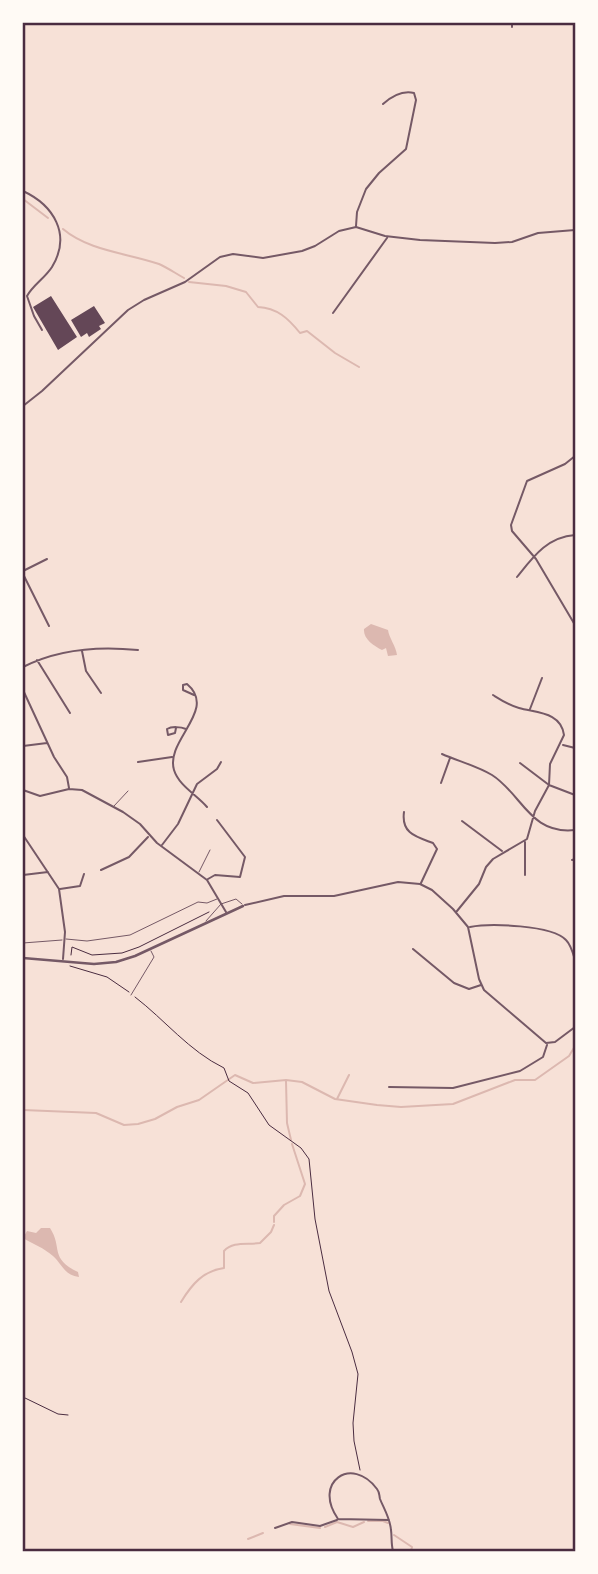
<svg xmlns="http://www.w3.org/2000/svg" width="598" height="1574" viewBox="0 0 598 1574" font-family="'Fira Sans Condensed',sans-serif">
<rect width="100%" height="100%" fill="#f7e1d7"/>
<path fill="#dcb8b0" d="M 371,624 L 388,630 C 389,638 396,646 397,655 L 388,656 L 386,648 L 382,650 C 374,646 363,639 364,629 Z
M 41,1228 L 50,1228 C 63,1248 49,1258 78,1272 L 79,1277 C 64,1275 62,1264 53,1256 C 44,1248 33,1244 23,1238 L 27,1231 L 36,1233 Z"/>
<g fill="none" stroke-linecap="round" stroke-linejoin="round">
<path stroke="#dcb8b0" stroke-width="2" d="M 23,199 L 48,218
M 63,229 C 89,251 127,253 159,264 C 168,268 175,273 184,278
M 189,282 L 226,286 L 246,292 L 258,307 C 277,308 288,318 300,333 L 307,331 L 335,353 L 359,367
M 286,1081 L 287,1123 L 291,1140
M 337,1099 L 349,1075
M 23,1110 L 96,1113 L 124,1125 L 138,1124 L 155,1119 L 177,1107 L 199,1100 L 235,1075 L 253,1083 L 286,1080 L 302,1082 L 335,1099 L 377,1105 L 401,1107 L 453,1104 L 515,1080 L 535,1080 L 569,1056 L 575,1046
M 274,1222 L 274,1216 L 284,1205 L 300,1196 L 305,1184 L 292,1144
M 181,1302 C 192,1284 203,1271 224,1268 L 224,1251 C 233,1241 247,1245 260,1243 L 271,1232 L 274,1225
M 368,1521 L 383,1521 L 388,1523
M 290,1524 L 320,1528
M 325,1527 L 337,1522 L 353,1527 L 364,1522
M 394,1535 L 412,1547 L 411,1551
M 248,1539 L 263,1533"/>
</g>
<path fill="#644757" d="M 51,296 L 77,337 L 58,350 L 33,307 Z
M 94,306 L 105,323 L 99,326 L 101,329 L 89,337 L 87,333 L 81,337 L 71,320 Z"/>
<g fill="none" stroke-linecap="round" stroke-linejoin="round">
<path stroke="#4a2c40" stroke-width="1" d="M 71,955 L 72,947 L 92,955 L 122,953 L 139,947 L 209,912
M 70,966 L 107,977 L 129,992
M 135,997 C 165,1020 189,1051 224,1068 L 229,1081 L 248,1093 L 269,1125 L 301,1148 L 309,1159 L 315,1219 L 329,1291 L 352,1352 L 358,1374 L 353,1423 L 354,1441 L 360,1470
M 23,1397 L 58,1414 L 68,1415"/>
<path stroke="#755966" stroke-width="1" d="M 114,806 L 128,791
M 199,872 L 210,850
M 206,921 L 221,904 L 236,899 L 242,904
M 66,939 L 87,941 L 130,935 L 198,902 L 207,903 L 217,899
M 23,943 L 62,940
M 131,995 L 154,957 L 151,951"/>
<path stroke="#755966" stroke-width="2" d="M 512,27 L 512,23
M 23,191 C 53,205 72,234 52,267 C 45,278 33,285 27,296 L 34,316 L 42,330
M 356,226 L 357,212 L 366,189 L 379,173 L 406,149 L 416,100 L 414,93 C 402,90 392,96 383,104
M 333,313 L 387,238
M 23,406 L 42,391 L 128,310 L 144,300 L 185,282 L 220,257 L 233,254 L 263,258 L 302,251 L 315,246 L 339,231 L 356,227 L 385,236 L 420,240 L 495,243 L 512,242 L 538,233 L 575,230
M 575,456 L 565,464 L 527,481 L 511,525 L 512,531 L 536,559 L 575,625
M 23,571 L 47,559
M 23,574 L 49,626
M 517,577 C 533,557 547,537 575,535
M 82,651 L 86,671 L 101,693
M 37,660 L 70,713
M 23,667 C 58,649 99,646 138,650
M 23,690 L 54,757 L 67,777 L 69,788
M 194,695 L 183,690 L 183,685 L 187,684 C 218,710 165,740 174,770 C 179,786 197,795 207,807
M 530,709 L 542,678
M 176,728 L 175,733 L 168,735 L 167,729 C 172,726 181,727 186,729
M 563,745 L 575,748
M 23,746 L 47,743
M 442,754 C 458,761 477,766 492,775 C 522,794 530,835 575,830
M 138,762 L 172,757
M 520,763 L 549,785 L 575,795
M 441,783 L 450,758
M 23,790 L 40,796 L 69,789 L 82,790 L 123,812 L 140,824 L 157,843 L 207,880 L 226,912
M 575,809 L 575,810
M 404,812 C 401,834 417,837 433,843 L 437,849 L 421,883
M 462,821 L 502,851
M 23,835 L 59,889 L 65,932 L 63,959
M 525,842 L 525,875
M 162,845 L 178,824 L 197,784 L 217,769 L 221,762
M 572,860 L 575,859
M 101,870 L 129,857 L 148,837
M 23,875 L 48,872
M 208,879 L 215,875 L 240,877 L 245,857 L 217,820
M 60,889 L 80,886 L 84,874
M 245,905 L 284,896 L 334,896 L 398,882 L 420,884 L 432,890 L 453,909 L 468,927 L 479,979 L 484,990 L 546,1043 L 555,1042 L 575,1027
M 457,911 L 479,884 L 486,867 L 493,859 L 527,839 L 535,811 L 549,785 L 550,764 L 564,735 C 561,712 537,713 519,708 C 510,706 501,700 493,695
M 470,927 C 490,923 552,925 566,940 C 571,945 573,953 575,960
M 413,949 L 454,983 L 469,989 L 481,985
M 389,1087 L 453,1088 L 520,1071 L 543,1057 L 547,1045
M 389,1520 L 338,1519 C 312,1482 352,1455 377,1489 C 380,1493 379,1495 380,1499 C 384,1509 390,1518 391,1530 C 392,1537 391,1544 393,1551
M 275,1528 L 292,1522 L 320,1526 L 337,1520"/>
<path stroke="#755966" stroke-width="2.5" d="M 23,958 L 94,964 L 116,962 L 135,956 L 243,906"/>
</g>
<rect width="598" height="1574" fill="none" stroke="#fffaf5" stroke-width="49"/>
<rect x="24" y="24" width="550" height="1526" fill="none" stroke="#4a2c40" stroke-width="2.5"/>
</svg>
